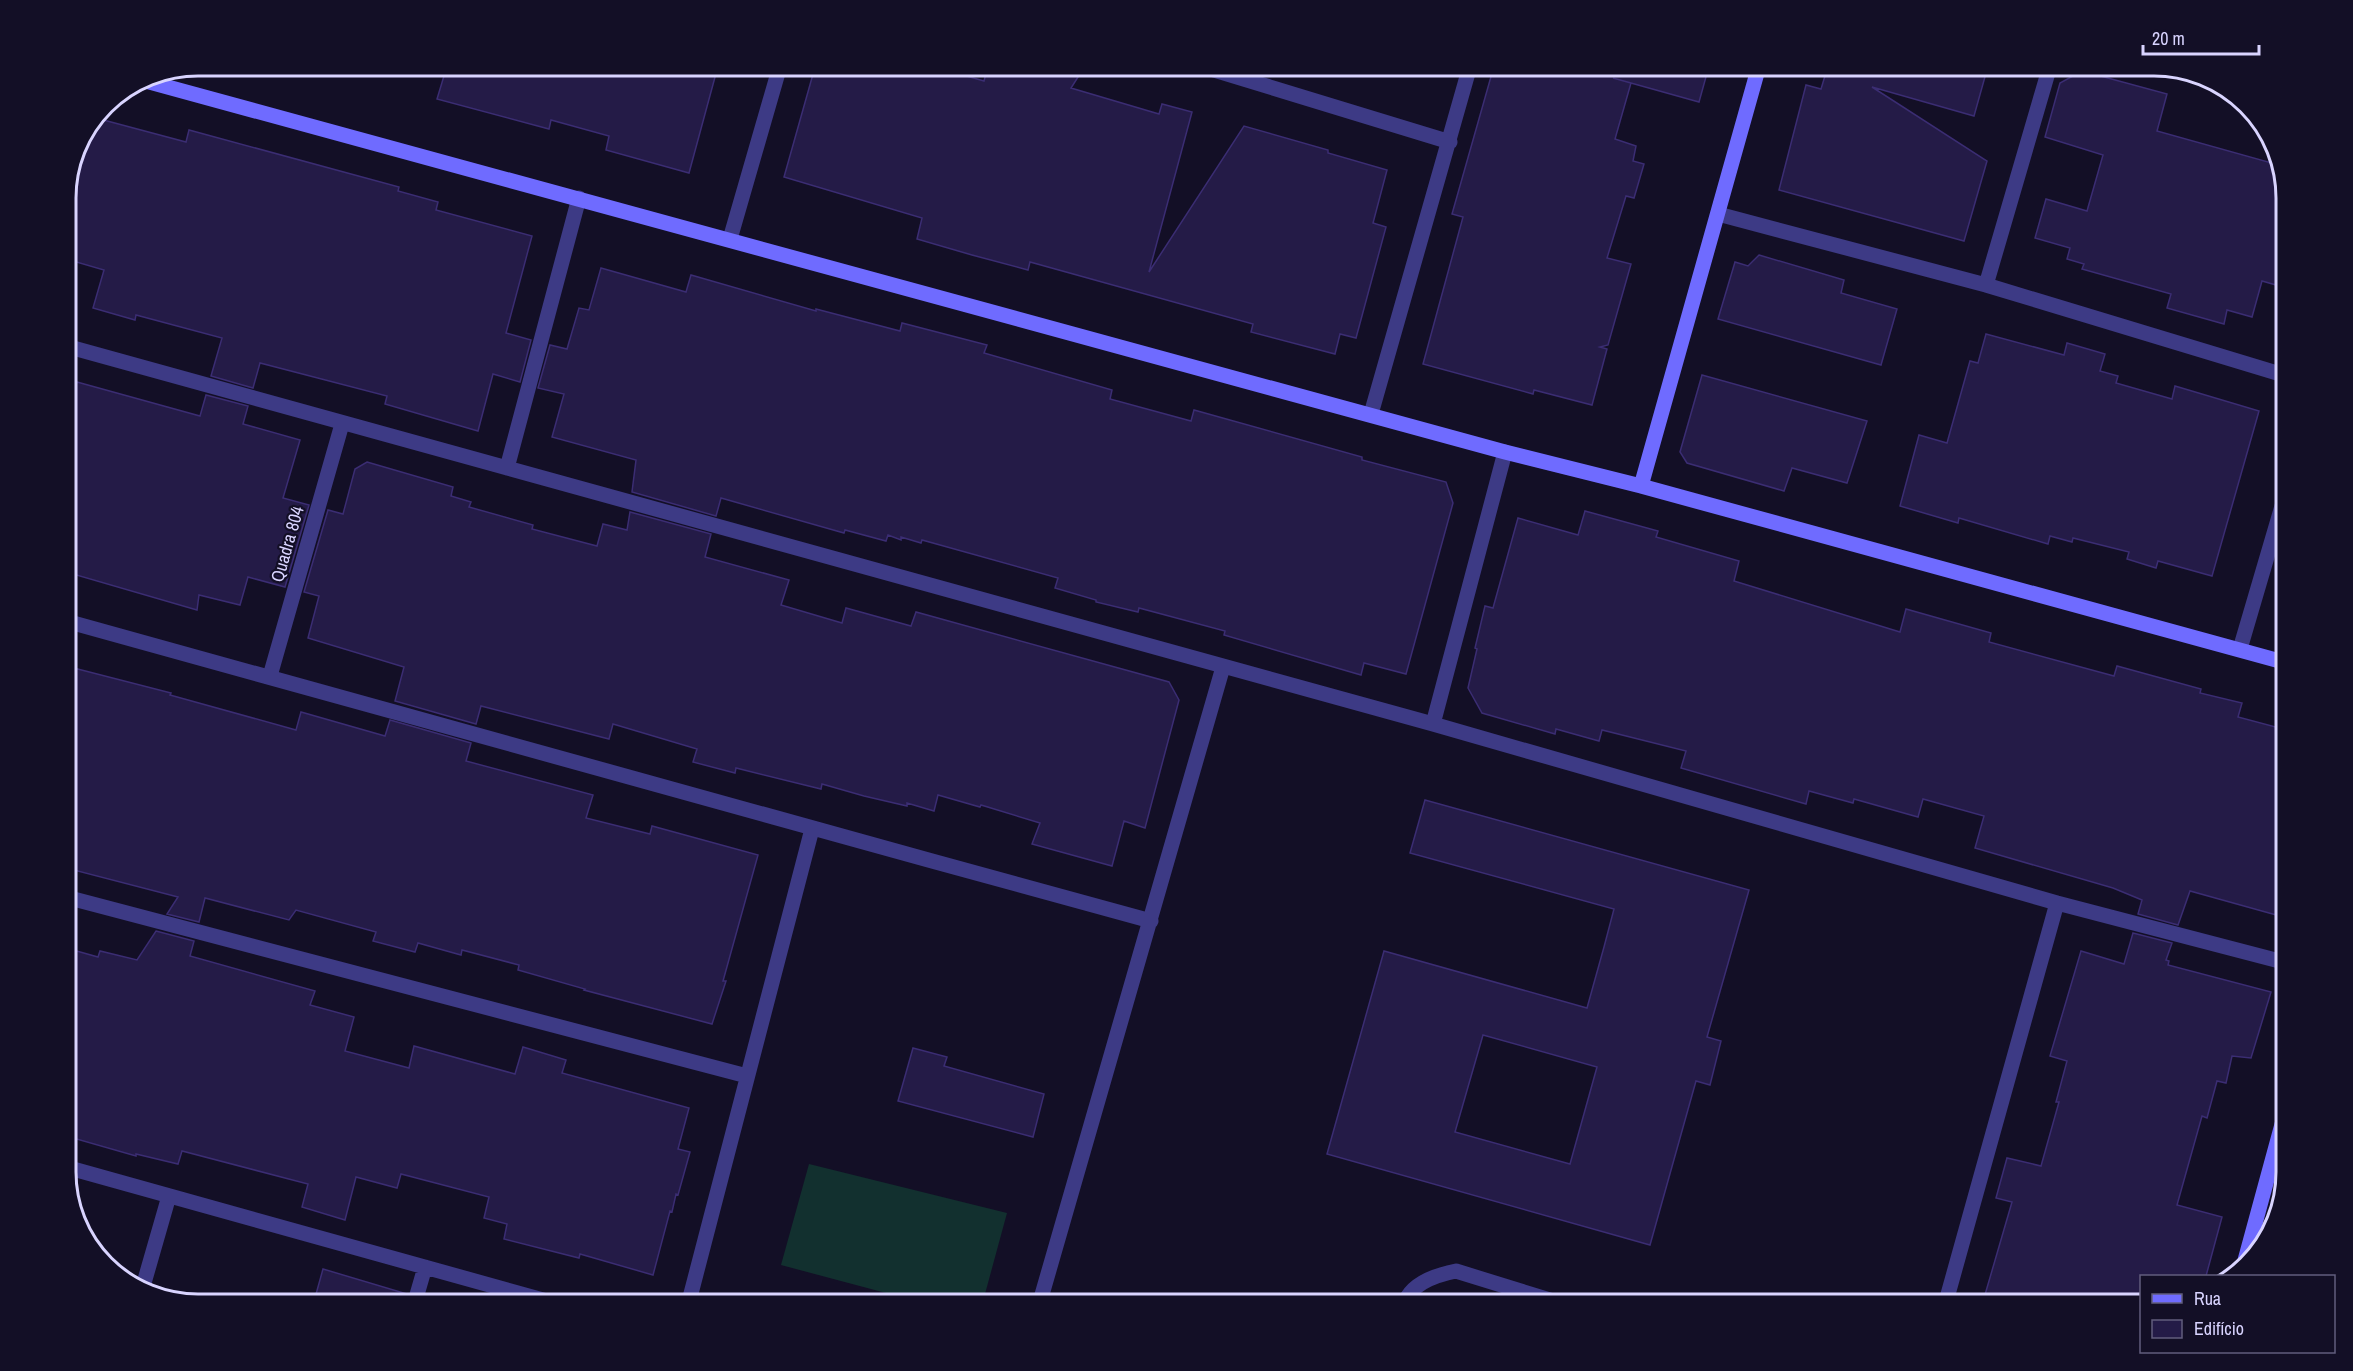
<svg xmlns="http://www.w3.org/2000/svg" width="2353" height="1371" viewBox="0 0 2353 1371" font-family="'Archivo Narrow',sans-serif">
<rect width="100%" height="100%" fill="#130f26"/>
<path fill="#12302f" d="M 809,1164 L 1007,1213 L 982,1305 L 931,1305 L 781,1265 Z"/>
<path fill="#241b47" stroke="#3b2d73" stroke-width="1.5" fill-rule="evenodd" d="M 447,66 L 718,66 L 689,173 L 606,150 L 609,136 L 551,120 L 549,129 L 437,99 Z
M 840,66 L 932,66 L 984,81 L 988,66 L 1085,66 L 1071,88 L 1159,114 L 1162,104 L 1192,112 L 1149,272 L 1244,126 L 1328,150 L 1328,153 L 1387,170 L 1373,223 L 1386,227 L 1356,338 L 1340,334 L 1335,354 L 1251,332 L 1253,324 L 1030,262 L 1028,270 L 972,255 L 917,239 L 922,218 L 784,177 L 815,67 L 838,74 Z
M 1494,66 L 1571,66 L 1604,75 L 1605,66 L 1709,66 L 1699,102 L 1613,78 L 1631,83 L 1615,139 L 1636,146 L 1633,161 L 1644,164 L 1634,198 L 1626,196 L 1607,258 L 1631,264 L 1608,345 L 1600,347 L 1607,349 L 1592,405 L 1534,390 L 1533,394 L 1423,364 L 1463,217 L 1452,214 Z
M 1828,66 L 1988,66 L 1974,116 L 1872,87 L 1987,161 L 1964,241 L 1779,190 L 1806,85 L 1821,89 Z
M 2082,71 L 2167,94 L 2157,131 L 2279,165 L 2287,190 L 2287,276 L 2279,273 L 2276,285 L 2262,281 L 2252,317 L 2227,310 L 2224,324 L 2167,308 L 2171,294 L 2082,269 L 2084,264 L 2067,259 L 2070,248 L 2035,238 L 2046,199 L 2087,211 L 2103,155 L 2045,137 L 2060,83 Z
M 96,118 L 186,142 L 189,130 L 399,187 L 398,191 L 438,202 L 436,210 L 532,236 L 506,333 L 531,340 L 520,382 L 493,374 L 478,431 L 385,404 L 387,396 L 260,363 L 253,388 L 211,376 L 222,338 L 136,315 L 135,320 L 93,308 L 104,270 L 66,259 L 66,190 L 76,147 Z
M 1759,255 L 1844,280 L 1841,293 L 1897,309 L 1881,365 L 1718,319 L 1735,262 L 1748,266 Z
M 601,268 L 686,292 L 691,275 L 816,311 L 816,309 L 900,331 L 902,323 L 987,345 L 984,353 L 1112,390 L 1110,399 L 1191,421 L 1194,410 L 1362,457 L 1362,460 L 1446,482 L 1453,503 L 1406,674 L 1364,663 L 1361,675 L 1224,635 L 1225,631 L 1139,608 L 1138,612 L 1096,602 L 1096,600 L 1055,588 L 1058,578 L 922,540 L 921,543 L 901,537 L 901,540 L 888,535 L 886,541 L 845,530 L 844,533 L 721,498 L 716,516 L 632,492 L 636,460 L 552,437 L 564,394 L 538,388 L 550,345 L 567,349 L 579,308 L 589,310 Z
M 1986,334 L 2064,355 L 2067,343 L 2105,354 L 2100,371 L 2118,376 L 2116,383 L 2172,399 L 2175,386 L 2259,411 L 2212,576 L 2158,561 L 2156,568 L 2127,559 L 2129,552 L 2073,538 L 2072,542 L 2050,536 L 2048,544 L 1959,518 L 1958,523 L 1900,506 L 1919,435 L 1947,443 L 1970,361 L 1978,363 Z
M 1702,375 L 1867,421 L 1847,483 L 1792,468 L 1784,491 L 1687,463 L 1680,452 Z
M 77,382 L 200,416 L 206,395 L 248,406 L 243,424 L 300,440 L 283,498 L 309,505 L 285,587 L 248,577 L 240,605 L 199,595 L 197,610 L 66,572 L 66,416 Z
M 367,462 L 453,487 L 451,496 L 471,502 L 469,507 L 533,525 L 532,529 L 597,546 L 603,524 L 627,530 L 630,512 L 711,534 L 705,557 L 789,580 L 781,605 L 842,623 L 846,608 L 911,626 L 916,612 L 1169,682 L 1179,700 L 1145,828 L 1124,821 L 1112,866 L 1032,844 L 1040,823 L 981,805 L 980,807 L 938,795 L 934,811 L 907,803 L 907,806 L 864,796 L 822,784 L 821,789 L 736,768 L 735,773 L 693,762 L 697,749 L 613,724 L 609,739 L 481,706 L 476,724 L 395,701 L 404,667 L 308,638 L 319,596 L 304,592 L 328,510 L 343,514 L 355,469 Z
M 1585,511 L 1658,531 L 1656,537 L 1739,561 L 1734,581 L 1900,632 L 1906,609 L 1991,633 L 1989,642 L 2114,676 L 2117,666 L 2201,689 L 2200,693 L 2242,703 L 2238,717 L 2287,730 L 2287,918 L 2190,891 L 2178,925 L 2138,914 L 2142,900 L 2113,888 L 1975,848 L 1984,816 L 1923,799 L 1918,817 L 1854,799 L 1853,803 L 1809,791 L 1806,804 L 1681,768 L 1686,751 L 1602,730 L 1599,741 L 1556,729 L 1555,734 L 1482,713 L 1468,688 L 1477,649 L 1475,648 L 1485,606 L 1493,608 L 1518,518 L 1578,535 Z
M 66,666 L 171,693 L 170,695 L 296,730 L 301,712 L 385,736 L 390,720 L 471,743 L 466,761 L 593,795 L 586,818 L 650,834 L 652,826 L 758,855 L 723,981 L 726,981 L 712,1024 L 584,990 L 585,989 L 518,970 L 519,965 L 462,950 L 461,955 L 418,943 L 415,952 L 373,941 L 376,932 L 296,910 L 289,920 L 205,898 L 199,922 L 167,914 L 178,897 L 66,868 Z
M 1425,800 L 1749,890 L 1707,1037 L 1721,1041 L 1710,1085 L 1696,1081 L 1650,1245 L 1327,1154 L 1384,951 L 1587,1008 L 1604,947 L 1614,909 L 1410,853 ZM 1483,1035 L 1597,1067 L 1570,1164 L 1455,1132 Z
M 156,931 L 194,941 L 190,956 L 315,991 L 310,1005 L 354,1017 L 345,1051 L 409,1068 L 414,1046 L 515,1074 L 523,1047 L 566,1060 L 562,1073 L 689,1108 L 678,1149 L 690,1152 L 678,1195 L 676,1194 L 672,1212 L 670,1211 L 653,1275 L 580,1254 L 579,1258 L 504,1239 L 507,1224 L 484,1218 L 489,1197 L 401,1174 L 397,1188 L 356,1177 L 345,1220 L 302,1207 L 308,1184 L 182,1151 L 178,1164 L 136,1154 L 136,1156 L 66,1136 L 66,948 L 98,957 L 100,951 L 137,960 Z
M 2133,933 L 2172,943 L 2166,960 L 2169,961 L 2168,965 L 2271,992 L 2251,1058 L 2232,1056 L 2226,1083 L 2217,1081 L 2207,1118 L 2202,1116 L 2177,1205 L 2222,1217 L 2206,1276 L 2142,1276 L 2142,1305 L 1982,1305 L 2012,1202 L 1996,1198 L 2007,1158 L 2041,1166 L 2059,1102 L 2056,1102 L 2067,1061 L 2050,1056 L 2081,951 L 2124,964 Z
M 913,1048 L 947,1057 L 944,1066 L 1044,1094 L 1033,1137 L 898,1101 Z
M 323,1269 L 407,1294 L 405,1305 L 313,1305 Z"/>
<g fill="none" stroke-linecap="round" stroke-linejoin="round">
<path stroke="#3d3a85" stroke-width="15" d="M 1201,66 L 1450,142
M 1718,214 L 1986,285 L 2287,376
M 730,239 L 780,66
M 1986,285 L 2050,66
M 66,346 L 1433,724 L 2057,903 L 2287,963
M 1371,414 L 1470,66
M 507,468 L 579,198
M 66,621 C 429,719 789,823 1151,921
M 2240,649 L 2287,489
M 270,676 L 342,424
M 1433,724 L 1505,452
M 66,897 L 747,1076
M 66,1167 L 561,1305
M 142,1290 L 169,1196
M 414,1305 L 425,1267
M 688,1305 L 812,829
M 1039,1305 L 1223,667
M 1404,1305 C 1410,1283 1436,1275 1456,1271 L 1566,1305
M 1945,1305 L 2057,903"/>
<path stroke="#6f6bff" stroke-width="15" d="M 142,80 L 1505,452 L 1641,486 L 2287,663
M 1641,486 L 1759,66
M 2244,1264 L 2287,1106"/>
</g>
<g text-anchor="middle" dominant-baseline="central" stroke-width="4.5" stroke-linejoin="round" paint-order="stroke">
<g font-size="18" fill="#d9d4ff" stroke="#130f26">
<text transform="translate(287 544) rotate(-74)">Quadra 804</text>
</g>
</g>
<path d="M0 0H2353V1371H0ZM198 76H2154A122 122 0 0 1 2276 198V1172A122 122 0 0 1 2154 1294H198A122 122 0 0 1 76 1172V198A122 122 0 0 1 198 76Z" fill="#130f26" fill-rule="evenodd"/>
<path fill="none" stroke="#d9d4ff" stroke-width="3" d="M198 76H2154A122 122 0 0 1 2276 198V1172A122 122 0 0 1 2154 1294H198A122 122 0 0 1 76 1172V198A122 122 0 0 1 198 76Z"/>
<rect x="2140" y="1275" width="195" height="78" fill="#130f26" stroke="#625e7d" stroke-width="1.5"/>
<rect x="2152" y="1294" width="30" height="9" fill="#6f6bff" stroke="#625e7d" stroke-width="1.5"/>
<text x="2194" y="1305" font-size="18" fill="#d9d4ff">Rua</text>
<rect x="2152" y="1320" width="30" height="18" fill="#241b47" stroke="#625e7d" stroke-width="1.5"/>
<text x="2194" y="1335" font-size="18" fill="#d9d4ff">Edifício</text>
<path d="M2143 45v9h116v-9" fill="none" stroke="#d9d4ff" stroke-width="3"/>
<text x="2152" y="45" font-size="18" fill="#d9d4ff" stroke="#130f26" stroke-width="4.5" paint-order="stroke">20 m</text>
</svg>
